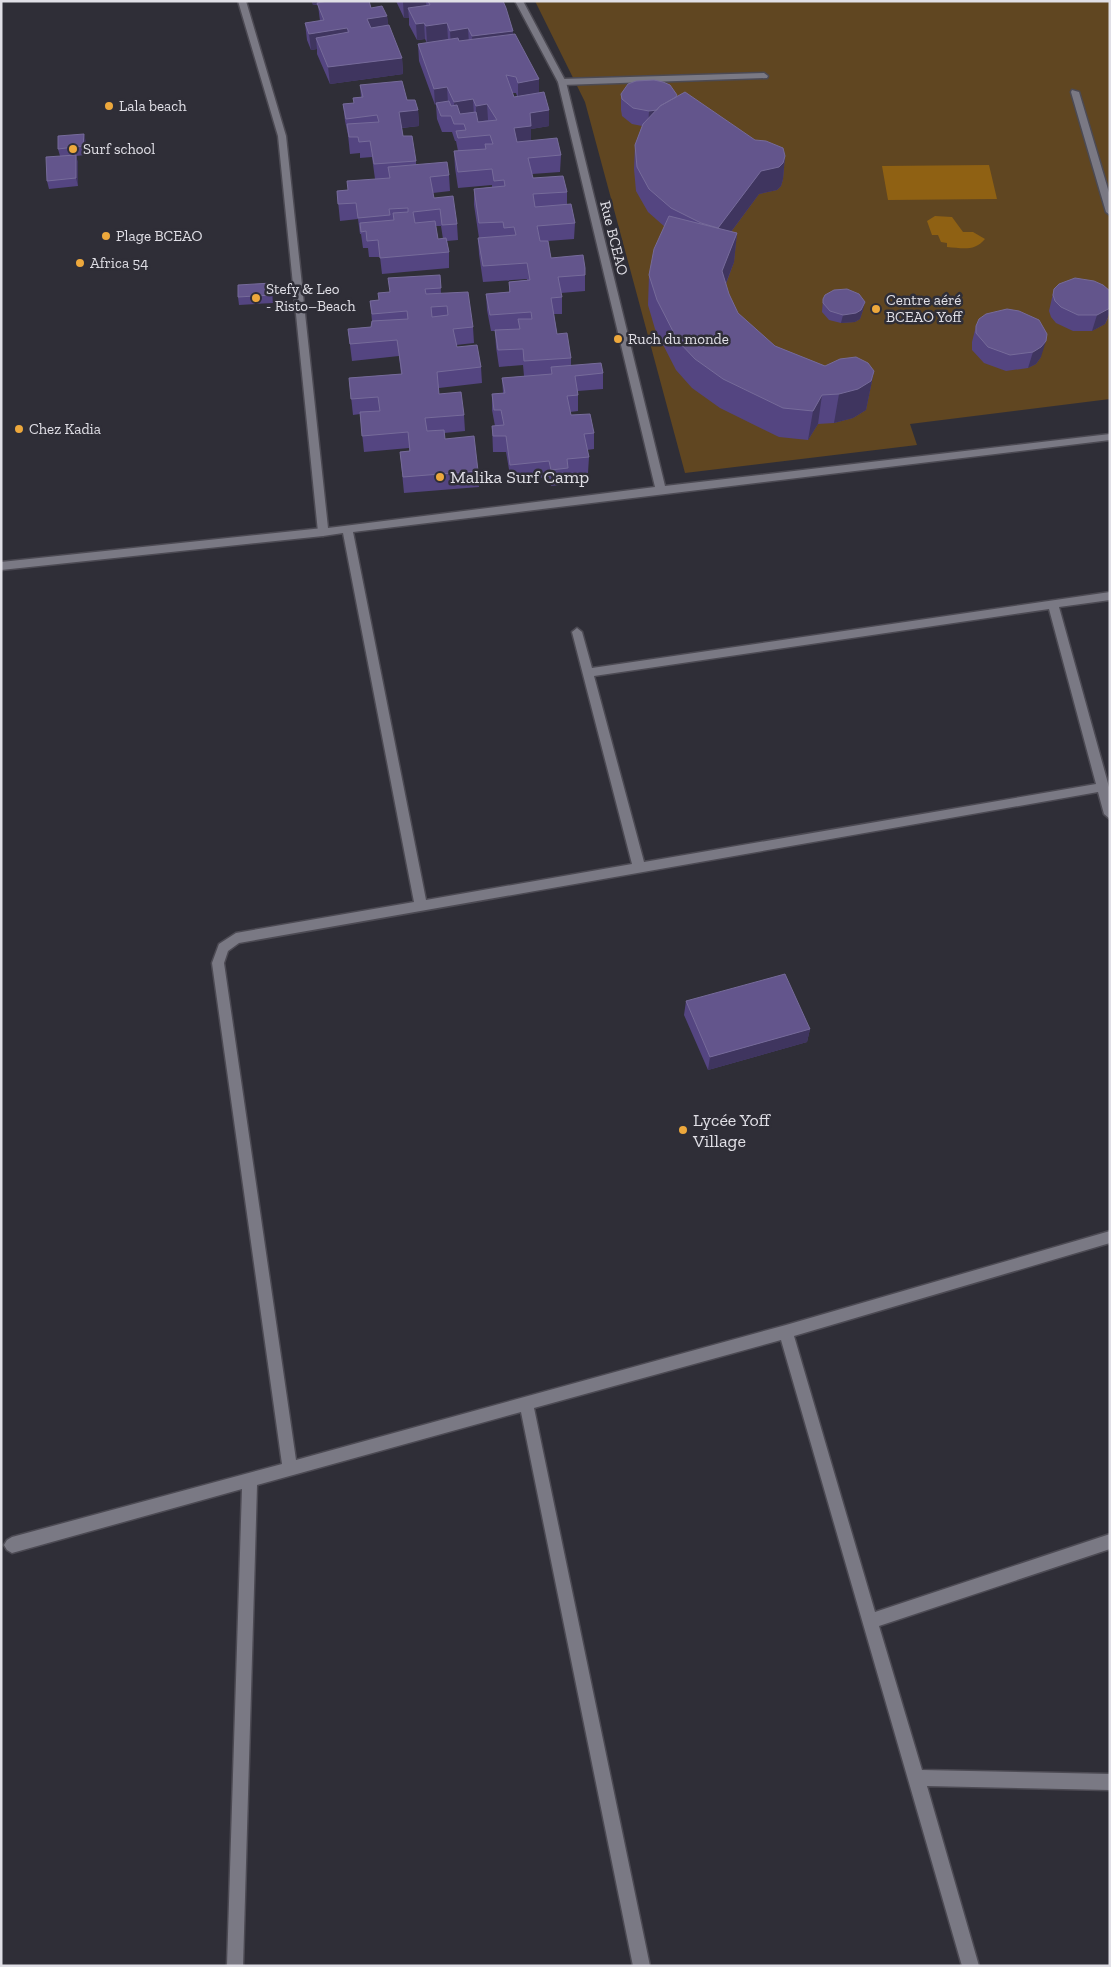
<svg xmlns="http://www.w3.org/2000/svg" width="1111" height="1967" viewBox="0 0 1111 1967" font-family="'Zilla Slab',serif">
<rect width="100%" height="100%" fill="#2f2e37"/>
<path fill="#604621" d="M 535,1 L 1110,1 L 1110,399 L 910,424 L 917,445 L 685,473 L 585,102 Z"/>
<path fill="#8f6113" d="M 989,165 L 997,199 L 888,200 L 882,166 Z
M 935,216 L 952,217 L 963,232 L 973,232 L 985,239 C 974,252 962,248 947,247 L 947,243 L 941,242 L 938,235 L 932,235 L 927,221 Z"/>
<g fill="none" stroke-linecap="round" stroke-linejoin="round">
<defs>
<path id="lane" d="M 764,73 L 768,76 L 767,78 L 562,85 L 558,82 L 562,79 Z
M 1072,90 L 1079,92 L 1110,196 L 1110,215 L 1106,212 L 1071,92 Z
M 323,528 L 328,532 L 323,536 L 1,570 L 1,562 Z"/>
<path id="street" d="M 238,1 L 246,1 L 286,136 L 328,528 L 655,487 L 558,82 L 515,1 L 523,1 L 566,82 L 665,486 L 1110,434 L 1110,440 L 353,532 L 426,900 L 632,864 L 572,632 L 577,628 L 582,632 L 592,668 L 1110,592 L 1110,600 L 1059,607 L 1109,787 L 1110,819 L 1104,814 L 1098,792 L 239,943 L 228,951 L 224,963 L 296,1460 L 786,1325 L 1110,1231 L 1110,1243 L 794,1336 L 875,1612 L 1110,1534 L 1110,1549 L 879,1626 L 922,1770 L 1110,1774 L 1110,1790 L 927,1786 L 979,1966 L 962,1966 L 781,1340 L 534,1408 L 650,1966 L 633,1966 L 521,1412 L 257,1485 L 243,1966 L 227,1966 L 242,1489 L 12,1553 L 7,1550 L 4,1545 L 7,1540 L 12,1537 L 282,1464 L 212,963 L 219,944 L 236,933 L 414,902 L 343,533 L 323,536 L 318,532 L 278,136 ZM 1049,609 L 1096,784 L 644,862 L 594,676 Z"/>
</defs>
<use href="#lane" stroke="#4c4a53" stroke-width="3"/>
<use href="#street" stroke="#4c4a53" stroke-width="3"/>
<use href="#lane" fill="#7a7984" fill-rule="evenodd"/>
<use href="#street" fill="#7a7984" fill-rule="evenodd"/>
</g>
<path fill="#544581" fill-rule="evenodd" d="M 312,1 L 369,1 L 371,8 L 387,16 L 388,25 L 402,58 L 403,74 L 330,84 L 317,54 L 317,49 L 311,50 L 307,40 L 305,23 L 320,21 L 318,5 L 313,5 Z
M 396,1 L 503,1 L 513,31 L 513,34 L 539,79 L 539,93 L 549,110 L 549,126 L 531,129 L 531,140 L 561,155 L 560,172 L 532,174 L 533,178 L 567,192 L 567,204 L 575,223 L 574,239 L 548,241 L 551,258 L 585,275 L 585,291 L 561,293 L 562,297 L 562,314 L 554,314 L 557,334 L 571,358 L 571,366 L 603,373 L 603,389 L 578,391 L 578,411 L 570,412 L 571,415 L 594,433 L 594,449 L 587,450 L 589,457 L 588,473 L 568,475 L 568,484 L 551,486 L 549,477 L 511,481 L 506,452 L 493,452 L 492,426 L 495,426 L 492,410 L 492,394 L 503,393 L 502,378 L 524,376 L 523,365 L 499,367 L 496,347 L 495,331 L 491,331 L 487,310 L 486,294 L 509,292 L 509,282 L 527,280 L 527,279 L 483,282 L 479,254 L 478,238 L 479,238 L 474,205 L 474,189 L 492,187 L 492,185 L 458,188 L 455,168 L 454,151 L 458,151 L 456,141 L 455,141 L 452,132 L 442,132 L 437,119 L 436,105 L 435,105 L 419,61 L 418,44 L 427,43 L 425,39 L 417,40 L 409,25 L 409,18 L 404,18 ZM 512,93 L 516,93 L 517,96 L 514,97 Z
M 360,85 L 407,100 L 418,110 L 419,126 L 402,128 L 403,136 L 416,161 L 416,165 L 449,175 L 450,191 L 433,193 L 434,198 L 457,224 L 458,240 L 447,241 L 449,252 L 449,268 L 382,274 L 380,257 L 369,257 L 368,248 L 363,248 L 361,234 L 360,234 L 358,219 L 340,221 L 337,191 L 348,190 L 375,179 L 372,157 L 360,158 L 360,153 L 350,154 L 348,135 L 345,121 L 343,104 L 354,103 L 353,98 L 361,97 ZM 436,226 L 441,226 L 443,239 L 438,239 Z
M 621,94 L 677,97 L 755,140 L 785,156 L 783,179 L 781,186 L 777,190 L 759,194 L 731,232 L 737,233 L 734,262 L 726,284 L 729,294 L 738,313 L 775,346 L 825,366 L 874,371 L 866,410 L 853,418 L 834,423 L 818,424 L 808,440 L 779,437 L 720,408 L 692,388 L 676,370 L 655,329 L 648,305 L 649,275 L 665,227 L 648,212 L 636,191 L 634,169 L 635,145 L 642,126 L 632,124 L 622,116 L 621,110 Z
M 86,142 L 85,155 L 76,156 L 78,163 L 78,186 L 49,189 L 47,181 L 60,156 L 58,149 Z
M 440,275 L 441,293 L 473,327 L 474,343 L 456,345 L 457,347 L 481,367 L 482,383 L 439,388 L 439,394 L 464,415 L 465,431 L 444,433 L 445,439 L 478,471 L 479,487 L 404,493 L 400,452 L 409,451 L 409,448 L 364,452 L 360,414 L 353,415 L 349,378 L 401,374 L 399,356 L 352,361 L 348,329 L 371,327 L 372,321 L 370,301 L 379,300 L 389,292 Z
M 272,283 L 273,303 L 239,305 L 238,297 Z
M 1054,289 L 1108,318 L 1105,324 L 1092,331 L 1073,331 L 1056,323 L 1051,317 L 1049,311 Z
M 823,299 L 863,310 L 860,319 L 855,322 L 841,323 L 829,320 L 822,312 Z
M 979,319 L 1041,357 L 1036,364 L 1028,368 L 1006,371 L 984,363 L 972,350 L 972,342 L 976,326 Z
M 686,1001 L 810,1029 L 807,1042 L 708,1070 L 684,1015 Z"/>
<path fill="#3f355f" d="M 312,1 L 342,1 L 313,5 Z
M 409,1 L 426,1 L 427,15 L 408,8 L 409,18 L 404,18 L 403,2 Z
M 387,16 L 389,32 L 369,35 L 367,19 Z
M 424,23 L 425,39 L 417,40 L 416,24 Z
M 447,23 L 448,40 L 427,43 L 426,26 Z
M 347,28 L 348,44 L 316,38 L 317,49 L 311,50 L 309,34 Z
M 468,28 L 469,44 L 451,47 L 450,31 Z
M 513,31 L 514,47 L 473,52 L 472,36 Z
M 402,58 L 403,74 L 330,84 L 328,67 Z
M 539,79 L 539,95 L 518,99 L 518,83 Z
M 447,87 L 448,103 L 436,103 L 436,105 L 435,105 L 434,89 Z
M 677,95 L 676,111 L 648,128 L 649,111 Z
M 473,99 L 474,116 L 455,118 L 454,102 Z
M 487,104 L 488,120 L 476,122 L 476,106 Z
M 418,110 L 419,126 L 400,128 L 399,112 Z
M 549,110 L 549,126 L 531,129 L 531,142 L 515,144 L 514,128 L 530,113 Z
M 84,134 L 86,142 L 85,155 L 83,146 Z
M 76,155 L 78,163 L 78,186 L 76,178 Z
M 785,156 L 783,179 L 781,186 L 777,190 L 759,194 L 716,252 L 718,228 L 761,171 Z
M 737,233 L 734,262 L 719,301 L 722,271 Z
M 272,283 L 273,292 L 273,303 L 272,295 Z
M 865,302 L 863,310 L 860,319 L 855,322 L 841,323 L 843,315 Z
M 1110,308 L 1110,312 L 1105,324 L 1092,331 L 1097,315 Z
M 1046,341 L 1041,357 L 1036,364 L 1028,368 L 1033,352 Z
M 874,371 L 866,410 L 853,418 L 834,423 L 839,394 Z
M 822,395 L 818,424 L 808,440 L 813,411 Z
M 810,1029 L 807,1042 L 708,1070 L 710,1057 Z"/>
<path fill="#63558c" stroke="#766b9a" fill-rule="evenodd" d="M 327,1 L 369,1 L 371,8 L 382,6 L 387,16 L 367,19 L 371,28 L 389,25 L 402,58 L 328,67 L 316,38 L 349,32 L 347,28 L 309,34 L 305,23 L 324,20 L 317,3 Z
M 428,1 L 503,1 L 506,8 L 513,31 L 472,36 L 468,28 L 450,31 L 447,23 L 426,26 L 424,23 L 416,24 L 408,8 L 430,5 Z
M 515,34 L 539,79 L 518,83 L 516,77 L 506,75 L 514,97 L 544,92 L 549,110 L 530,113 L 531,126 L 514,128 L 517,142 L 557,138 L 561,155 L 528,158 L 533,178 L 563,176 L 567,192 L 533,194 L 535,207 L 571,204 L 575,223 L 537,226 L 540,241 L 548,241 L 551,258 L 583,255 L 585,268 L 585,275 L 558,277 L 562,297 L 551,298 L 557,334 L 567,333 L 571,358 L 524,361 L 523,349 L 498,350 L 495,330 L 520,329 L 518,319 L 532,319 L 531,312 L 490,315 L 486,294 L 510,292 L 509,282 L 530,280 L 527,263 L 483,266 L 478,238 L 516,235 L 514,227 L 504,228 L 503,222 L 479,223 L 474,189 L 505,186 L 504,180 L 494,181 L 492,169 L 458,172 L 454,151 L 486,149 L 485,144 L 493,144 L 490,135 L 458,138 L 456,131 L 466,130 L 464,124 L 454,124 L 451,116 L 441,116 L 436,103 L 449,101 L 451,106 L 457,105 L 460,114 L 476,112 L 478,122 L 497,120 L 487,104 L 476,106 L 473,99 L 454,102 L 447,87 L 434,89 L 418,44 L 458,38 L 459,41 Z
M 654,80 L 663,82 L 670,85 L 677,95 L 676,97 L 660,106 L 657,110 L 649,111 L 633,108 L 622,99 L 621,94 L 628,84 L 636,81 Z
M 402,81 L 407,100 L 415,100 L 418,110 L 399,112 L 403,136 L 412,136 L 416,161 L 374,164 L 370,141 L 359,142 L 358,137 L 349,137 L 347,124 L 379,122 L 377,115 L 346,119 L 343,104 L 354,103 L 353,98 L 363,97 L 360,85 Z
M 685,92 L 755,140 L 766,141 L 783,148 L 785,156 L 783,163 L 779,167 L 761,171 L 718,228 L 701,223 L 671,208 L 649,189 L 637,167 L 635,145 L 643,124 L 660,106 Z
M 84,134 L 83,146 L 58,149 L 58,136 Z
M 76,155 L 76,178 L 47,181 L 46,157 Z
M 447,162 L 449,175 L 430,177 L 434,198 L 453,196 L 457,224 L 442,225 L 440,209 L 413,212 L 415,223 L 435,221 L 438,239 L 446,238 L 449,252 L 380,258 L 378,240 L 367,241 L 366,231 L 361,232 L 360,223 L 394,220 L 393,213 L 408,212 L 408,208 L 389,209 L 390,215 L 358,218 L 356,203 L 338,204 L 337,191 L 348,190 L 347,181 L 390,178 L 388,167 Z
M 669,216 L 737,233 L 722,271 L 729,294 L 738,313 L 775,346 L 825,366 L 840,359 L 856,357 L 868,363 L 874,371 L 871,381 L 858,389 L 839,394 L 822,395 L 813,411 L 783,408 L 723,379 L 695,359 L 678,341 L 657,300 L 649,275 L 654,249 Z
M 440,275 L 441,288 L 425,289 L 426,294 L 468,292 L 473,327 L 453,329 L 457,347 L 477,345 L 481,367 L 437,372 L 439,394 L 461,392 L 464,415 L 425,418 L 427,431 L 444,430 L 445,439 L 474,436 L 478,471 L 403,477 L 400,452 L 410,451 L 408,432 L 362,436 L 360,412 L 380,411 L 378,397 L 351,399 L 349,378 L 402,374 L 397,340 L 350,344 L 348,329 L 371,327 L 372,321 L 408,319 L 407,311 L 372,314 L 370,301 L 379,300 L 378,293 L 390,292 L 388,278 ZM 447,306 L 448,315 L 432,317 L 431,307 Z
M 1075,278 L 1094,281 L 1103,285 L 1110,291 L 1110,308 L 1097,315 L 1078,315 L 1061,307 L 1055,301 L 1053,295 L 1054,289 L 1059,284 Z
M 272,283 L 272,295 L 238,297 L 238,285 Z
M 847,289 L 859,294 L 865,302 L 861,310 L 856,313 L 843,315 L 830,311 L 823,303 L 823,299 L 825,295 L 834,290 Z
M 1007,309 L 1019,311 L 1039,320 L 1047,334 L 1046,341 L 1041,347 L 1033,352 L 1010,355 L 988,347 L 976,333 L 976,326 L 979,319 L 986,314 Z
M 601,363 L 603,373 L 575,376 L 578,395 L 567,396 L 571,415 L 590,414 L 594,433 L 584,434 L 589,457 L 567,459 L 568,468 L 551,470 L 549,461 L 510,465 L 506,436 L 493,436 L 492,426 L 504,425 L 501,410 L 494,410 L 492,394 L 505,393 L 502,378 L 552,374 L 551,367 Z
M 785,974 L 810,1029 L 710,1057 L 686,1001 Z"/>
<g fill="#eda83c" stroke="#2f2e37" stroke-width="2">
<circle cx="109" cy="106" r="5"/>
<circle cx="73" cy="149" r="5"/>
<circle cx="106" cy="236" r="5"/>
<circle cx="80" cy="263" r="5"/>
<circle cx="256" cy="298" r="5"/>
<circle cx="876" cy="309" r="5"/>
<circle cx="618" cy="339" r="5"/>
<circle cx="19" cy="429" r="5"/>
<circle cx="440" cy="477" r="5"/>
<circle cx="683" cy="1130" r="5"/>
</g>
<g text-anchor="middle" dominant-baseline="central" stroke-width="5" stroke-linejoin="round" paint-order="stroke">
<g font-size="15" fill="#e0dfe6" stroke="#2f2e37" text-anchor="start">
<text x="119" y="106">Lala beach</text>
<text x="83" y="149">Surf school</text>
<text x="116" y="236">Plage BCEAO</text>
<text x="90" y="263">Africa 54</text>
<text x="266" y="289">Stefy &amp; Leo<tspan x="266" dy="17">- Risto–Beach</tspan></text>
<text x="886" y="300">Centre aéré<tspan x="886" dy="17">BCEAO Yoff</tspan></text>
<text x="628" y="339">Ruch du monde</text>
<text x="29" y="429">Chez Kadia</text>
</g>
<g font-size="15" fill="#e0dfe6" stroke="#2f2e37">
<text transform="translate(614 238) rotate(76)">Rue BCEAO</text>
</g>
<g font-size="18" fill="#e0dfe6" stroke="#2f2e37" text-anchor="start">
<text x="450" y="477">Malika Surf Camp</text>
<text x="693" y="1120">Lycée Yoff<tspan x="693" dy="21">Village</tspan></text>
</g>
</g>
<rect width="1111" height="1967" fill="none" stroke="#e0dfe6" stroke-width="5"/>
</svg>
